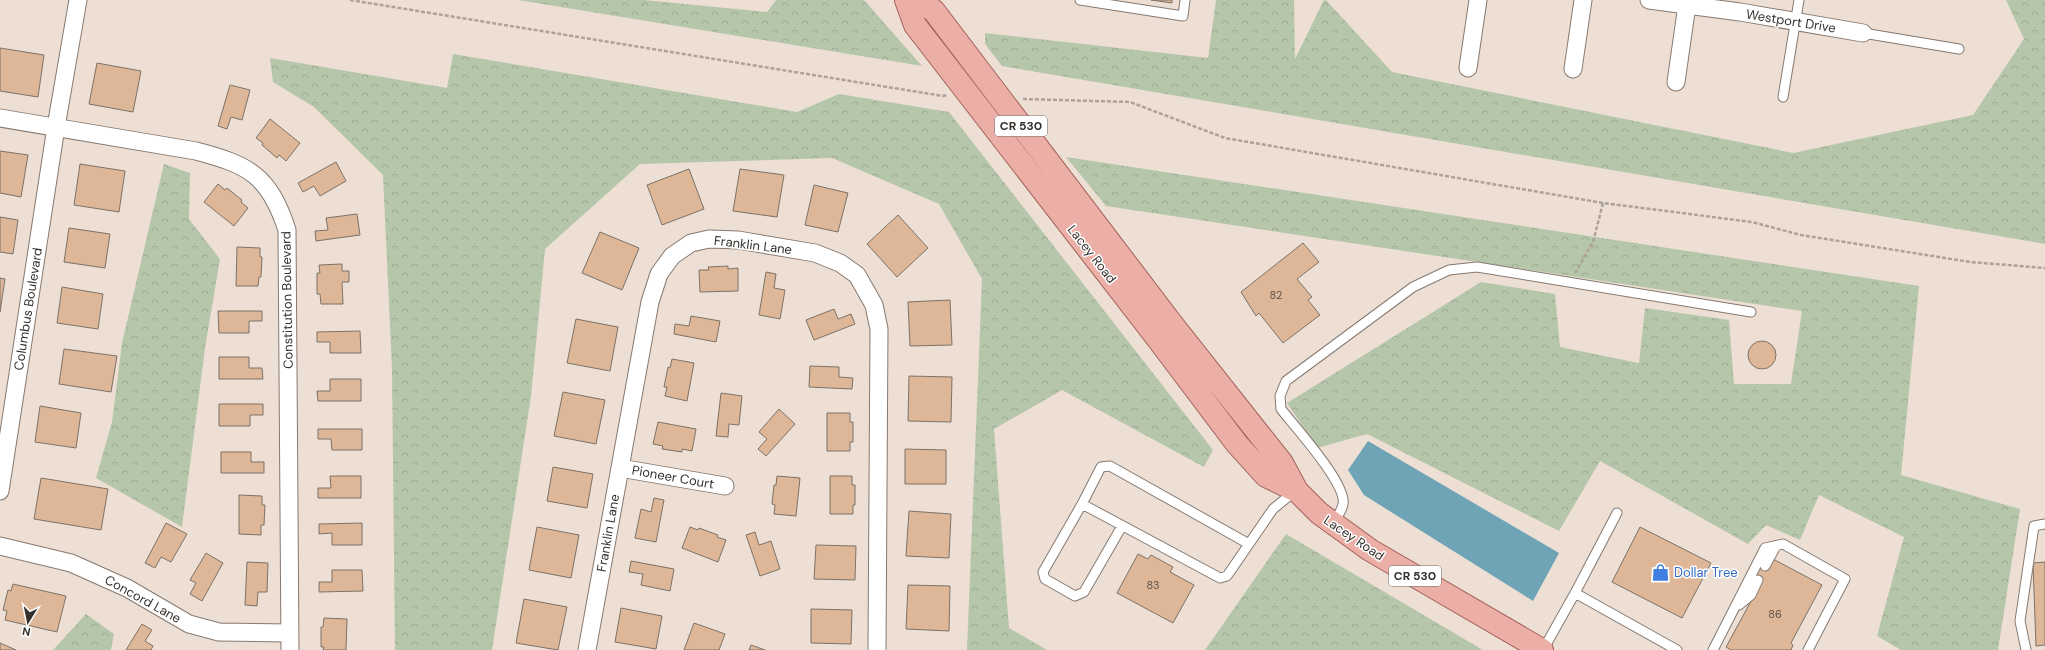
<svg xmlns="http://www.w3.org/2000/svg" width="2045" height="650" viewBox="0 0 2045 650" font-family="'DM Sans',sans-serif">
<defs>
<pattern id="forest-crowns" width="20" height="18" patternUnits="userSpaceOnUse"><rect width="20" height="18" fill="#b6c6aa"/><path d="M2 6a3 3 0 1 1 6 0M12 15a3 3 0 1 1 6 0" fill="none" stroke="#9daa92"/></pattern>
</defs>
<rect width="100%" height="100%" fill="#eddfd4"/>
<path fill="url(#forest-crowns)" d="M 518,0 L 644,0 L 767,12 L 776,0 L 864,0 L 922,66 Z
M 1216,0 L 1294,0 L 1295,59 L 1324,0 L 1326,0 L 1392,72 L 1793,153 L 1973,115 L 2024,39 L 2006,0 L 2045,0 L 2045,244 L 1002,66 L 985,44 L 985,33 L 1208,58 Z
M 453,54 L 797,112 L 839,94 L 949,112 L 1213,450 L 1204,467 L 1062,390 L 994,429 L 1009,628 L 1047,650 L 967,650 L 982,279 L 939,204 L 832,158 L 640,164 L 545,249 L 531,396 L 492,650 L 395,650 L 392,369 L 383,175 L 314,107 L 273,82 L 270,58 L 447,88 Z
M 1066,157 L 1919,286 L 1901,475 L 2020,509 L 1998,650 L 1901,650 L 1877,636 L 1904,537 L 1819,495 L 1800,540 L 1766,525 L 1748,544 L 1600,461 L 1559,531 L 1367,434 L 1317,448 L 1287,403 L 1481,282 L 1555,294 L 1560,347 L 1639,363 L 1645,308 L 1729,320 L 1734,384 L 1791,384 L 1802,311 L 1106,206 Z
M 164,164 L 190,173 L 189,219 L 220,259 L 205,348 L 182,527 L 96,478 L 112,422 L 122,343 Z
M 1286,534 L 1483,650 L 1205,650 Z
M 86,614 L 114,634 L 111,650 L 53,650 Z"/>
<path fill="#6fa3b6" d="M 1368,441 L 1559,553 L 1533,601 L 1364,495 L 1348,470 Z"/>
<path fill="#ddb797" stroke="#7d7268" d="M 1151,0 L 1172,0 L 1172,3 Z
M 0,48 L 44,55 L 38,97 L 0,91 Z
M 97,63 L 141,71 L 133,112 L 89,104 Z
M 230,85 L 250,90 L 242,120 L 231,117 L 227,129 L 218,126 Z
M 270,119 L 300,143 L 286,161 L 279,155 L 277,158 L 262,145 L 263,143 L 256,138 Z
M 0,151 L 28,155 L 21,197 L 0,193 Z
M 336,162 L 346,181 L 320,196 L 314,186 L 303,192 L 298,183 Z
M 80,164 L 125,171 L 119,212 L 74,205 Z
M 689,169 L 704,209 L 662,225 L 647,185 Z
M 740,169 L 784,175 L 777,217 L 733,211 Z
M 218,184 L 225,190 L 227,188 L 242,200 L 241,202 L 248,208 L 234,226 L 204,202 Z
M 814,185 L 848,193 L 838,232 L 805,225 Z
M 357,214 L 360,235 L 316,241 L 315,231 L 328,230 L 326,218 Z
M 898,215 L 928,248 L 897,277 L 867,244 Z
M 0,217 L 18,220 L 13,254 L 0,252 Z
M 69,228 L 110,234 L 105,268 L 64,262 Z
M 600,232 L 639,248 L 622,290 L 582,273 Z
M 1303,243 L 1319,262 L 1297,279 L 1312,297 L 1308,300 L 1320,315 L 1283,343 L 1259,313 L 1256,316 L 1241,292 Z
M 237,247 L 260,248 L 260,257 L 262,257 L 261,277 L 259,277 L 258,286 L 236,286 Z
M 342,264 L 342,271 L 349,271 L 349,282 L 342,282 L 343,304 L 321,304 L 320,294 L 317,294 L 317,273 L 320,273 L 319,265 Z
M 728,266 L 728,269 L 738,268 L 738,291 L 700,292 L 699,270 L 709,270 L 708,267 Z
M 766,272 L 776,274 L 774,288 L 785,290 L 780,319 L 759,315 Z
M 0,278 L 5,279 L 0,312 Z
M 62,287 L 103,294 L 98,329 L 57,323 Z
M 950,300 L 952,345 L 910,346 L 908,302 Z
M 834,309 L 838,319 L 851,314 L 855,324 L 814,340 L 806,320 Z
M 218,311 L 262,311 L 262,321 L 249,321 L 249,333 L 219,333 Z
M 691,316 L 720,321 L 716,342 L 674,334 L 675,324 L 689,326 Z
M 576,319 L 618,327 L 610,371 L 567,363 Z
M 360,331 L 361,353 L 330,353 L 330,342 L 317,342 L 317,332 Z
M1748 355a14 14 0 1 1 28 0a14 14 0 1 1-28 0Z
M 64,349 L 117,356 L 111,392 L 59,384 Z
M 219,357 L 249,357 L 249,368 L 262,368 L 263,379 L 219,379 Z
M 672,359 L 694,363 L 687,401 L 665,396 L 667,387 L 664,387 L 668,367 L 670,368 Z
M 810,366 L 839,367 L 839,377 L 853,378 L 852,389 L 809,387 Z
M 909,376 L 952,377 L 951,422 L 908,421 Z
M 330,379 L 361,379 L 361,401 L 318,401 L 317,391 L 330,391 Z
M 563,392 L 605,400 L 596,444 L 554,436 Z
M 721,393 L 742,396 L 739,425 L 729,424 L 728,437 L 716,436 Z
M 219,404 L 263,404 L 263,415 L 250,415 L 250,426 L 219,426 Z
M 40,406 L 81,413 L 76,448 L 35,442 Z
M 779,409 L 795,424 L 766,456 L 758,449 L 767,439 L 759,432 Z
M 827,413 L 850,413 L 850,422 L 853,422 L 853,442 L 850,442 L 850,451 L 827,451 Z
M 658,422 L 696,429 L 692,451 L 682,449 L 682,452 L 662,449 L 663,446 L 653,444 Z
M 318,429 L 362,429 L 362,450 L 332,450 L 331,439 L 318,439 Z
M 905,449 L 946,450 L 946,484 L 905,484 Z
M 221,452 L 251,452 L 251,462 L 264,462 L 264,473 L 221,473 Z
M 553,467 L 593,474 L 587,508 L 547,501 Z
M 330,476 L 361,476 L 361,498 L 318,498 L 318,488 L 331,488 Z
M 777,476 L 800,478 L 796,516 L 774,514 L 775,505 L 772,504 L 774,485 L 776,485 Z
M 830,476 L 852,476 L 852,485 L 855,485 L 855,505 L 853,505 L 853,514 L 830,514 Z
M 41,478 L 108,489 L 101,530 L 34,519 Z
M 239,495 L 262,496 L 262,505 L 265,505 L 264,525 L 261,525 L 261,535 L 239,534 Z
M 654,498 L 664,500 L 656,542 L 635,538 L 641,509 L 651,512 Z
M 909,511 L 951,514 L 949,558 L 906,556 Z
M 166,523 L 187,534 L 171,562 L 161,557 L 155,568 L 145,563 Z
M 362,523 L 362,545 L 332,545 L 332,533 L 319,534 L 319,524 Z
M 537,527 L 579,535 L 571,578 L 529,570 Z
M 690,527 L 698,530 L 699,528 L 718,535 L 717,537 L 726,540 L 718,562 L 682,548 Z
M 1640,527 L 1711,563 L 1682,618 L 1612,582 Z
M 755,532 L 759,545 L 771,541 L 780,569 L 760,576 L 746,535 Z
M 816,545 L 856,546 L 855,580 L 814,579 Z
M 206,553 L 223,563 L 202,601 L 190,594 L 196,583 L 190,580 Z
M 1138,554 L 1148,559 L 1151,555 L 1173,567 L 1170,572 L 1194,585 L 1173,623 L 1117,593 Z
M 1773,559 L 1822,585 L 1791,643 L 1793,645 L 1791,650 L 1731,650 L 1726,647 L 1762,581 L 1753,577 L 1760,564 Z
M 631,561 L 674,569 L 670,591 L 641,585 L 643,574 L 629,572 Z
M 247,562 L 268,563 L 267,592 L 258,592 L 257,606 L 245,605 Z
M 2045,562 L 2045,645 L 2036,646 L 2033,563 Z
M 332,570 L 362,570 L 363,591 L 319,592 L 319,582 L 332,582 Z
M 13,584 L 66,596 L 57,632 L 5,620 L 7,611 L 3,610 L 8,590 L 11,591 Z
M 908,585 L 950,586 L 949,631 L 906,629 Z
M 524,599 L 567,607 L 558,650 L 516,643 Z
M 621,608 L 662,616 L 656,649 L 615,642 Z
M 811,609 L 852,610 L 851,644 L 811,643 Z
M 324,618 L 347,619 L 346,650 L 323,650 L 324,647 L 321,647 L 321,627 L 323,627 Z
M 694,623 L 725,634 L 719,650 L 684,650 Z
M 142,624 L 152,630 L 145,641 L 153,646 L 151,650 L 126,650 Z
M 0,643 L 16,650 L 0,650 Z
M 751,645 L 765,650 L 749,650 Z"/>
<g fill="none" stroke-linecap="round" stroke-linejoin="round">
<defs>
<path id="service" d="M 1080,0 L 1183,16 L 1185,0
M 1863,33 L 1959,49
M 1783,97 L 1799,0
M 1082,504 L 1043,572 L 1045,579 L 1075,596 L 1084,592 L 1122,526
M 1333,524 C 1336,518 1342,511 1343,504 C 1347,484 1295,427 1281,409 L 1280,396 L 1286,381 L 1413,287 L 1449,270 L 1477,267 L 1751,312
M 1249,544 L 1110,466 L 1101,467 L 1082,504 L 1220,578 L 1227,576 L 1273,509 L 1295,491
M 1765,566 L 1776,546
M 1575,593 L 1617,513
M 1739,605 L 1751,595 L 1758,580
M 1543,650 L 1575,593 L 1677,650
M 1713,650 L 1765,548 L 1783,544 L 1845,579 L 1808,650
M 2026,650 L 2020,621 L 2034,526 L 2045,524"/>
<path id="minor" d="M 1649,0 L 1740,12 L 1863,33
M 1468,68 L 1478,0
M 1573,69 L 1583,0
M 1676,82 L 1687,5
M 0,118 L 196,151 C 249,165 269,175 287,230 L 290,650
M 620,468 L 725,486
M 0,491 L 56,127 L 78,0
M 0,546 L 71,563 L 127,588 L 189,624 L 219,632 L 289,633
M 587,650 L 650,302 L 659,274 L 672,256 L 691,243 L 709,239 L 738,240 L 815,253 L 840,263 L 857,275 L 874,305 L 879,329 L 877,650"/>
<path id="primary" d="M 906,0 L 915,25 L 1157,338 L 1237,444 L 1266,476 L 1297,491
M 920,0 L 934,11 L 1172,324 L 1282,463 L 1297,491 L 1319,513 L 1370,550 L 1542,650"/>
</defs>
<use href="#service" stroke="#867970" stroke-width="11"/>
<use href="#minor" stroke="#867970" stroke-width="19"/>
<use href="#primary" stroke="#a36056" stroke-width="24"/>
<path stroke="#ada29a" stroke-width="2.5" stroke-dasharray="4 2" stroke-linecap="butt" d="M 350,0 L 943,96 L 947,95
M 1023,99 L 1130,102 L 1225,138 L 1603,203 L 1752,222 L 1801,235 L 1970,262 L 2045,268
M 1575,273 L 1593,242 L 1603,203"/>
<use href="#service" stroke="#fff" stroke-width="9"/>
<use href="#minor" stroke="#fff" stroke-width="17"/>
<use href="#primary" stroke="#ebafa7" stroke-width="22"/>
</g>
<defs>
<symbol id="shop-bare" viewBox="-9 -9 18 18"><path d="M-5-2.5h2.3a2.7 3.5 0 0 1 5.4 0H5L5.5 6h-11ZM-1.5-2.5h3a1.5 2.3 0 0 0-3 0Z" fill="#3f7fe0" stroke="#fff" stroke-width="2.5" paint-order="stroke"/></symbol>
</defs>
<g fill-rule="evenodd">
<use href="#shop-bare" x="1648" y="560" width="25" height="25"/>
</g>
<g text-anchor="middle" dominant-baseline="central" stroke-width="3" stroke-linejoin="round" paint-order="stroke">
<g font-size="11" fill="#5f5247">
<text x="1276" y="295">82</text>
<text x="1153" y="585">83</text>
<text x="1775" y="614">86</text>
</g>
<g fill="#fff" stroke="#726e6b" stroke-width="1">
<rect x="995" y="116" width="52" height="20" rx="3"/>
<rect x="1389" y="566" width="52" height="20" rx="3"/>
</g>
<g font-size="12" font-weight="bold" fill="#35302c">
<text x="1021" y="126">CR 530</text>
<text x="1415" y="576">CR 530</text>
</g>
<g font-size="13" fill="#35302c" stroke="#fff">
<text transform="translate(1791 21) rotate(9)">Westport Drive</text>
<text transform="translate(753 245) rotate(7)">Franklin Lane</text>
<text transform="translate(1092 254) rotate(52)">Lacey Road</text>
<text transform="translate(287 300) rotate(-91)">Constitution Boulevard</text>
<text transform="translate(28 309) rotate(-81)">Columbus Boulevard</text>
<text transform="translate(673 477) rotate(10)">Pioneer Court</text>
<text transform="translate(608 533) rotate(-80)">Franklin Lane</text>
<text transform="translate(1354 538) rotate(34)">Lacey Road</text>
<text transform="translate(143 599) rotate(29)">Concord Lane</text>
</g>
<g font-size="13" fill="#366cbe" stroke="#fff" text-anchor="start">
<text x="1674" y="572">Dollar Tree</text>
</g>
</g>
<g transform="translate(28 622) rotate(190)" stroke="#ffffff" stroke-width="3" paint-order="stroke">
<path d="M0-3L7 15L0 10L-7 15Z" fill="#35302c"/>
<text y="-6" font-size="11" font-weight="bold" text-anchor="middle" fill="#35302c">N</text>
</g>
</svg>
